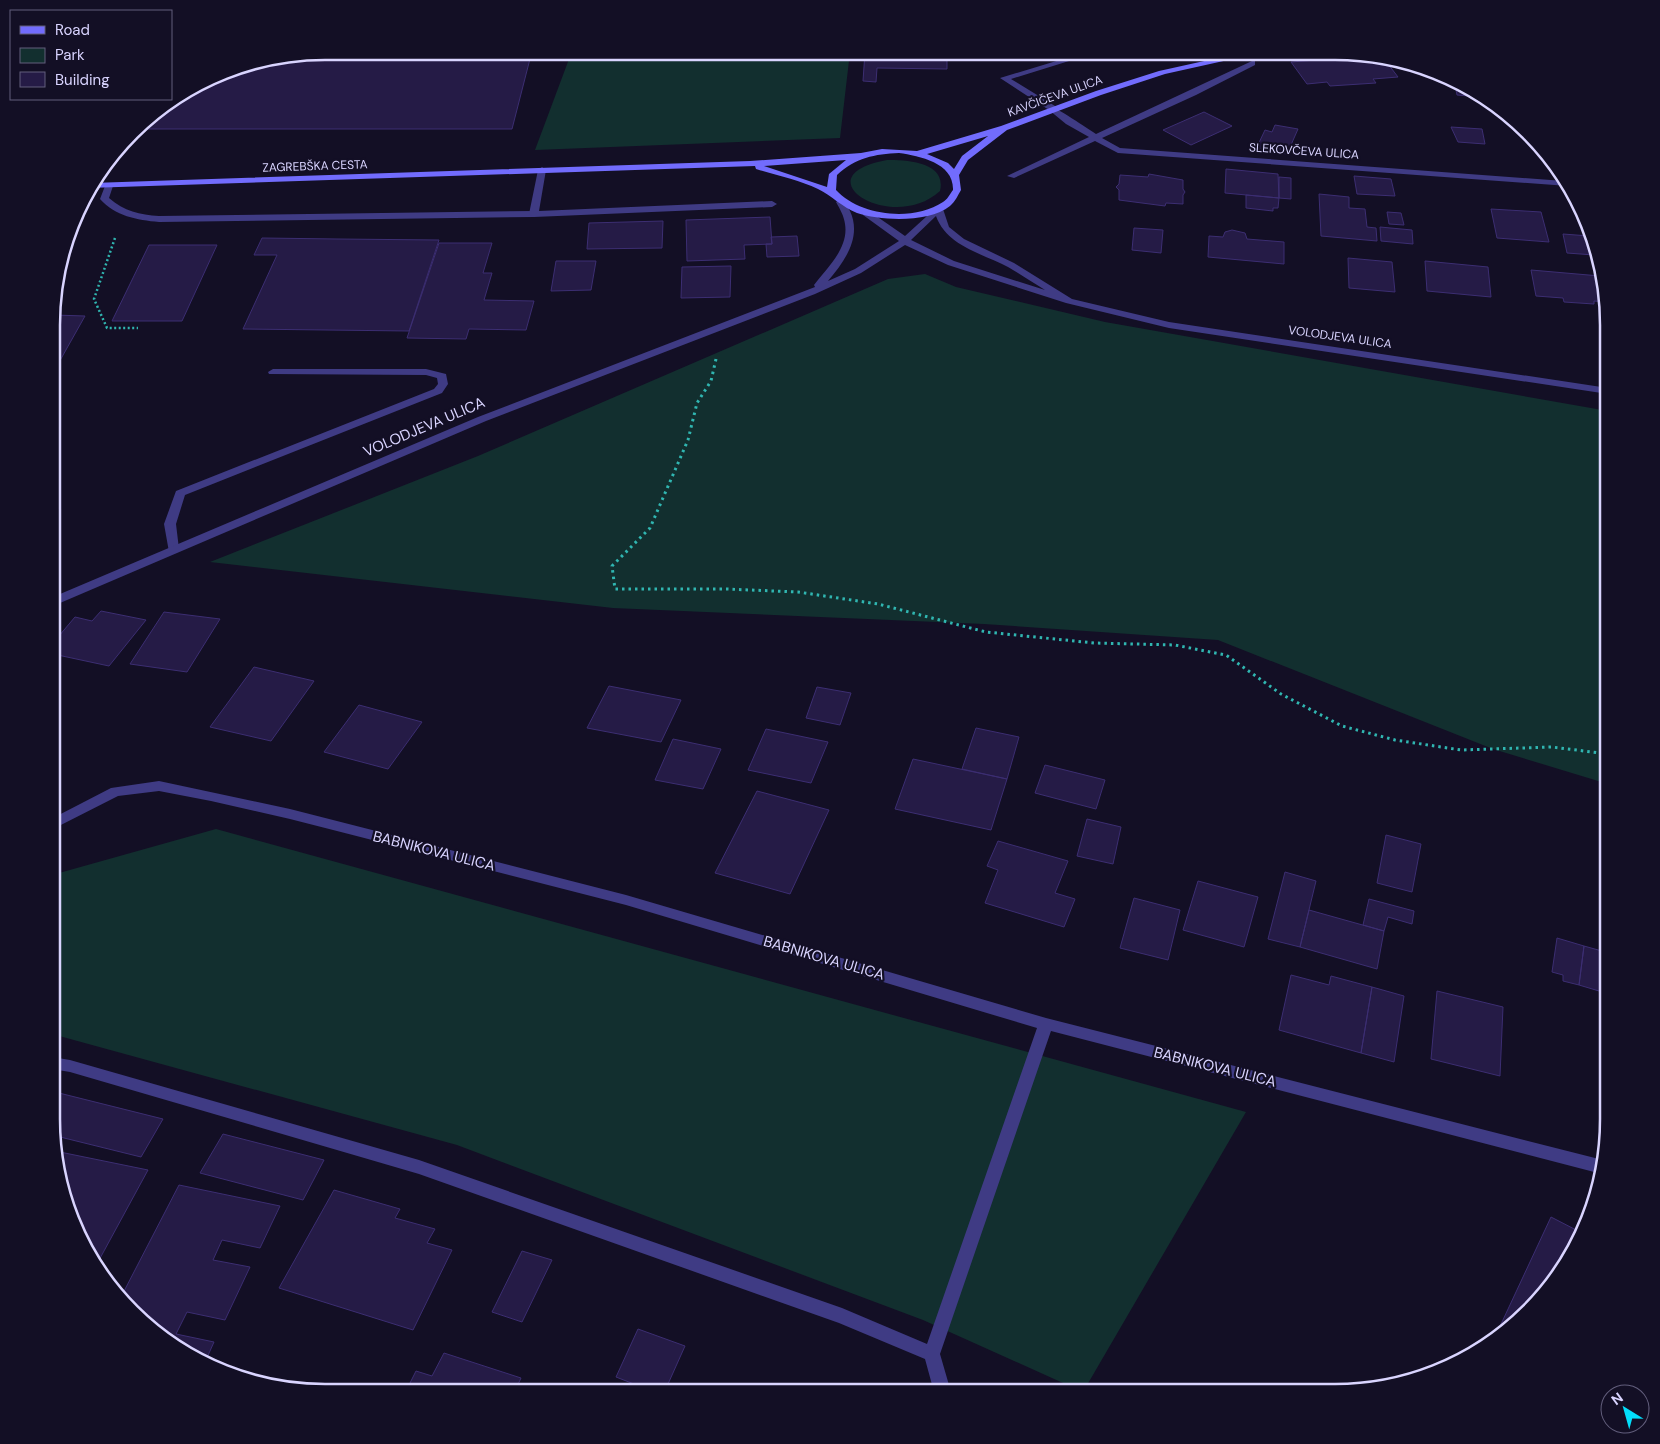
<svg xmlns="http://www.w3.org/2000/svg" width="1660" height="1444" viewBox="0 0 1660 1444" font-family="'DM Sans',sans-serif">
<rect width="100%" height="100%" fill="#130f25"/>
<path fill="#122f2f" d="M 572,51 L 850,52 L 840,138 L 535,150 Z
M 887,160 C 907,160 947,162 940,191 C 892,235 799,176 887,160 Z
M 925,274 L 956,287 L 1105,322 L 1608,411 L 1608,784 L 1493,749 L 1218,640 L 984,624 L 613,608 L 210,562 L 478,456 L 888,279 Z
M 216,829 L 1246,1112 L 1083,1392 L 923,1320 L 457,1145 L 52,1034 L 52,875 Z"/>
<path fill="#251b46" stroke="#3c2e72" d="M 325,51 L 532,51 L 512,129 L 136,129 L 145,119 L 237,66 Z
M 865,52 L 909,52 L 909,55 L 947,56 L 947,69 L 877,68 L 876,82 L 863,81 Z
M 1369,56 L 1385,60 L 1398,77 L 1373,79 L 1376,83 L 1330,86 L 1327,82 L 1307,84 L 1291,62 Z
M 1454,79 L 1456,79 L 1481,97 L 1457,95 Z
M 1204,112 L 1232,126 L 1191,145 L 1163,130 Z
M 1275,125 L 1298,129 L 1287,154 L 1256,149 L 1265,130 L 1272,132 Z
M 1451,127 L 1482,129 L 1485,144 L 1458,142 Z
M 1226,169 L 1278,174 L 1279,198 L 1225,193 Z
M 1149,174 L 1183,180 L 1183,189 L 1185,192 L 1183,195 L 1183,204 L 1166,203 L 1165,206 L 1119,200 L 1119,190 L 1116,187 L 1119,184 L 1120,175 L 1148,177 Z
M 1354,176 L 1391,179 L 1395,196 L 1357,194 Z
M 1279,177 L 1291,178 L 1291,199 L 1279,198 Z
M 1319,194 L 1349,197 L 1349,208 L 1365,209 L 1367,227 L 1376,228 L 1377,241 L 1321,236 Z
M 1246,195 L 1279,198 L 1278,208 L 1273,208 L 1273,211 L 1246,208 Z
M 1491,209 L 1541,212 L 1549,242 L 1497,238 Z
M 1387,212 L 1401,213 L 1404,225 L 1389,224 Z
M 770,217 L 772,244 L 744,245 L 745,259 L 687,261 L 686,220 Z
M 663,221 L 662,248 L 587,249 L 589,223 Z
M 1380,227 L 1412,230 L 1413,244 L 1381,241 Z
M 1134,228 L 1163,230 L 1161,253 L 1132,250 Z
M 1232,230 L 1245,233 L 1247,239 L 1284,242 L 1284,264 L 1208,257 L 1209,236 L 1223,237 L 1225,232 Z
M 1563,234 L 1589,236 L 1594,255 L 1567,253 Z
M 797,236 L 799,256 L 767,257 L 766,244 L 772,244 L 771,237 Z
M 262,238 L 338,239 L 439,240 L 409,331 L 243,329 L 277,255 L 254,255 Z
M 439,243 L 492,243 L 483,273 L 492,273 L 484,300 L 534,301 L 526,330 L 469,329 L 466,339 L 407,338 Z
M 149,245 L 217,245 L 182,321 L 112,321 Z
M 1348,258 L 1392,262 L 1395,292 L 1349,288 Z
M 556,261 L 596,261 L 591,290 L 551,291 Z
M 1425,261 L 1488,267 L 1491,297 L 1427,291 Z
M 731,266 L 730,297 L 681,298 L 682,267 Z
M 1531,270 L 1600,276 L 1607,302 L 1594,301 L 1594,304 L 1564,302 L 1563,298 L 1536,296 Z
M 54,315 L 85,316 L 53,373 Z
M 101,611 L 146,620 L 109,666 L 53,654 L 53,643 L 75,617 L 92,621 Z
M 164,612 L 220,619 L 187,672 L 130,664 Z
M 254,667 L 314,681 L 271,741 L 210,727 Z
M 609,686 L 681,700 L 661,742 L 587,728 Z
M 817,687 L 851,693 L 840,725 L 806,718 Z
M 359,705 L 422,722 L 388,769 L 324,752 Z
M 976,728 L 1019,737 L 1007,779 L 962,769 Z
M 766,729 L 828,742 L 811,783 L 748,770 Z
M 673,739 L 721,749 L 703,789 L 655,780 Z
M 913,759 L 1007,779 L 991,830 L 895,809 Z
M 1045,765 L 1105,780 L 1096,809 L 1035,793 Z
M 757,791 L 829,810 L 790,894 L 715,873 Z
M 1087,819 L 1121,827 L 1113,864 L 1077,856 Z
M 1386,835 L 1421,844 L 1412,892 L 1377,883 Z
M 998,841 L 1068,861 L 1055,893 L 1075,899 L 1064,927 L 985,903 L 998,870 L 987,866 Z
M 1285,872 L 1316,881 L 1300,947 L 1268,939 Z
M 1198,881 L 1258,897 L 1244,947 L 1183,930 Z
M 1134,898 L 1180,910 L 1168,960 L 1120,948 Z
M 1369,899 L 1414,911 L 1412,924 L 1388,917 L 1384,931 L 1363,925 Z
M 1309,910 L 1384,931 L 1377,969 L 1300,947 Z
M 1557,938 L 1584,946 L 1579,985 L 1563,981 L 1563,975 L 1552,972 Z
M 1584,946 L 1609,953 L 1609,994 L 1579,985 Z
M 1291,975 L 1329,985 L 1331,976 L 1372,987 L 1361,1053 L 1279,1030 Z
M 1372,987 L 1404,996 L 1394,1062 L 1361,1053 Z
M 1437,991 L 1503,1007 L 1500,1076 L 1431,1059 Z
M 55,1092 L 163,1119 L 141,1157 L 52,1135 L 52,1097 Z
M 223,1134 L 324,1160 L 303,1200 L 200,1173 Z
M 55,1151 L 148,1170 L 98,1262 L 72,1224 Z
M 179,1185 L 280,1206 L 260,1248 L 222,1240 L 213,1260 L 250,1267 L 225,1320 L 187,1312 L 176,1334 L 214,1342 L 205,1362 L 131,1312 L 121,1297 Z
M 334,1190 L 400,1209 L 395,1218 L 435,1229 L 427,1243 L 452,1250 L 413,1330 L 279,1288 Z
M 1551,1217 L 1582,1233 L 1528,1313 L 1495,1337 Z
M 522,1251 L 552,1260 L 522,1322 L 492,1312 Z
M 638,1329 L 685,1346 L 664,1393 L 657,1393 L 616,1377 Z
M 444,1353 L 521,1378 L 514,1393 L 405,1393 L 416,1371 L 432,1376 Z
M 708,1386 L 725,1393 L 705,1393 Z"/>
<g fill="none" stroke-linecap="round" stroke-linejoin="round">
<path stroke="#30b6b1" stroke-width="2.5" stroke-dasharray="2 2.5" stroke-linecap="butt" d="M 115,238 L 94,299 L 107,328 L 138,328"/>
<path stroke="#30b6b1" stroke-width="3" stroke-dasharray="2.5 4" stroke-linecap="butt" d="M 716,359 L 711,381 L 697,403 L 688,440 L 650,528 L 612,566 L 615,589 L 726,589 L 798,592 L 878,604 L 986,632 L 1094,643 L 1175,645 L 1226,655 L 1281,694 L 1342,726 L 1395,740 L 1461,750 L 1552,747 L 1608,754"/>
<path fill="#3f3b84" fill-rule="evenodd" d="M 1086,52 L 1098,52 L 1011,79 L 1055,106 L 1055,110 L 1049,110 L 1000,78 Z
M 109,183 L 113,186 L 109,198 C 124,211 140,215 159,216 L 534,211 L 539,214 L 534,217 L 159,222 C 137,220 115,216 100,199 L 105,186 Z
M 273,369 L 426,369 L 446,374 L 448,384 L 442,393 L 185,495 L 176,524 L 179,549 L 177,552 L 169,552 L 164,524 L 176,491 L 434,389 L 438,384 L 437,378 L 426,375 L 269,374 L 268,372 Z"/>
<path fill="#3f3b84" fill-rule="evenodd" d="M 1252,61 L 1255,61 L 1255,65 L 1196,95 L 1102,138 L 1120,148 L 1564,181 L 1568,186 L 1118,153 L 1095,141 L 1014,178 L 1007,176 L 1089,137 L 1066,124 L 1049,110 L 1049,106 C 1055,106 1088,129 1096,134 Z
M 542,167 L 546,170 L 539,211 L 772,201 L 777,204 L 772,207 L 534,217 L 529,214 L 538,170 Z
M 841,199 C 846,201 847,206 850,211 C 862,237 845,261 828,281 L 855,269 L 899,241 L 863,215 L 863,211 L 869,211 L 905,236 L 938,206 L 943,209 L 949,227 L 964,239 L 1014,263 L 1072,299 L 1169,322 L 1608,388 L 1608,394 L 1169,328 L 1066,303 L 948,265 L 905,245 L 861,273 L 815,294 L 486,421 L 53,606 L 53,597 L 478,417 L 815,287 L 814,285 C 827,268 849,248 845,224 C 844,216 840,209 836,202 ZM 936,216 C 947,246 981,253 1008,267 C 1020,274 1032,282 1045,290 L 954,261 L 911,240 Z
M 159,781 L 290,809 L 626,895 L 1046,1018 L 1599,1159 L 1601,1160 L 1598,1173 L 1051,1031 L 940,1354 L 951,1392 L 934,1392 L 925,1359 L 839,1323 L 419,1174 L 70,1072 L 52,1069 L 52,1057 L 70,1060 L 419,1160 L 842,1308 L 927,1344 L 1037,1028 L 626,905 L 290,819 L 211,801 L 159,791 L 118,796 L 53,829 L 53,818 L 111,788 Z"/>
<path fill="#726cfd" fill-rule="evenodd" d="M 1245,52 L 1264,52 L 1165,74 L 1101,95 L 1007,130 L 968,160 L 959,175 L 961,190 C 958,195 955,202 950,206 C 929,223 881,221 857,213 C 842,207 832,196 818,189 C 799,180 776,175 756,169 L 755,166 L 88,188 L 92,183 L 750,161 L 861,153 L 882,149 L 917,151 L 1001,126 L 1096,91 L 1159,71 ZM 988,136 L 962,156 L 954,169 L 948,163 L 927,154 ZM 899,153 C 920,156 954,163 953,190 C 950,194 947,200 943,202 C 913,222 860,216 836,190 L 837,175 C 855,158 875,154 899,153 ZM 846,160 L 829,174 L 827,187 L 764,166 Z"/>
</g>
<g text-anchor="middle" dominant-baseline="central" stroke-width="4.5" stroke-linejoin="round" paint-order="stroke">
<g font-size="12" fill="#d9d4ff" stroke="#130f25">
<text transform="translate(1055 96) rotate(-20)">KAVČIČEVA ULICA</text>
<text transform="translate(1304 151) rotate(4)">SLEKOVČEVA ULICA</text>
<text transform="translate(315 166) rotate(-2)">ZAGREBŠKA CESTA</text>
<text transform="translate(1340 337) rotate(8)">VOLODJEVA ULICA</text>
</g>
<g font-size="15" fill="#d9d4ff" stroke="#130f25">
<text transform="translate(424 427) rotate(-23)">VOLODJEVA ULICA</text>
<text transform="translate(434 851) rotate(14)">BABNIKOVA ULICA</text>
<text transform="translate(824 958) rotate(16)">BABNIKOVA ULICA</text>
<text transform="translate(1215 1067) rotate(14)">BABNIKOVA ULICA</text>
</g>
</g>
<path d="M0 0H1660V1444H0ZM325 60H1335A265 265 0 0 1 1600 325V1119A265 265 0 0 1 1335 1384H325A265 265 0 0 1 60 1119V325A265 265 0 0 1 325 60Z" fill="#130f25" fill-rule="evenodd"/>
<path fill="none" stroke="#d9d4ff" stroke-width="2.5" d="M325 60H1335A265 265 0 0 1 1600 325V1119A265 265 0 0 1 1335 1384H325A265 265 0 0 1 60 1119V325A265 265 0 0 1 325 60Z"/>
<rect x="10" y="10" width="162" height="90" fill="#130f25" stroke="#625e7c"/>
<rect x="20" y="26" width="25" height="8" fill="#726cfd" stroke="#625e7c"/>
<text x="55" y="35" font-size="15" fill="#d9d4ff">Road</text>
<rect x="20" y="48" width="25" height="15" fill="#122f2f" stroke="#625e7c"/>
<text x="55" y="60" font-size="15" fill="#d9d4ff">Park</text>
<rect x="20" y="72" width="25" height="15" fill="#251b46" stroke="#625e7c"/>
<text x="55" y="85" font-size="15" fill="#d9d4ff">Building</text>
<g transform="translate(1625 1409) rotate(323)"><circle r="24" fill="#130f25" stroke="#625e7c"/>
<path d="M0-4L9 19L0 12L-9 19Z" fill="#03defb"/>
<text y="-8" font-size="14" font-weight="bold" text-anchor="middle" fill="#d9d4ff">N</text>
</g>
</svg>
